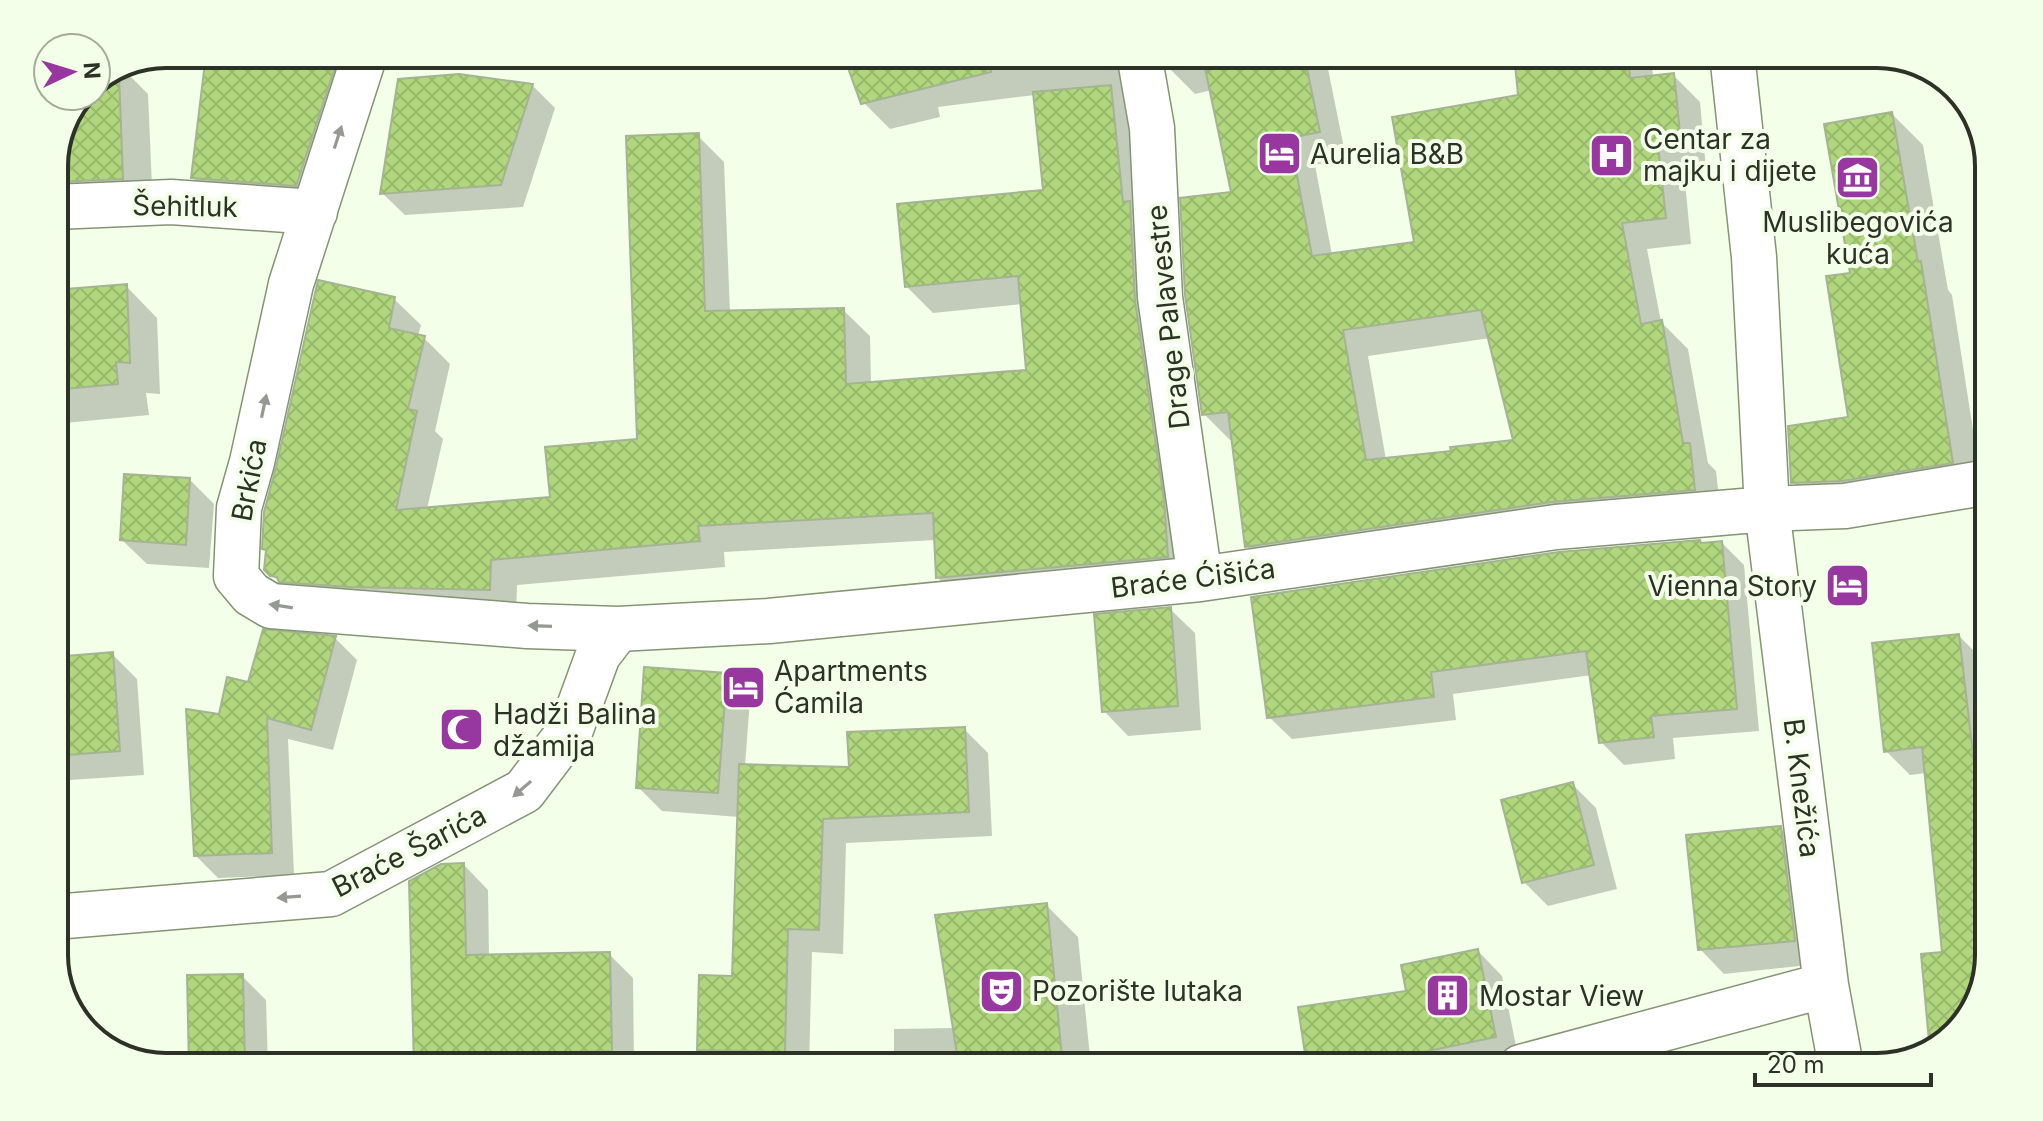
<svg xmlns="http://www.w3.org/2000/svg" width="2043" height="1121" viewBox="0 0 2043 1121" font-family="Inter,sans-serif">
<defs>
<pattern id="building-cross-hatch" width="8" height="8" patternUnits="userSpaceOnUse" patternTransform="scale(2)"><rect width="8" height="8" fill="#b0d77d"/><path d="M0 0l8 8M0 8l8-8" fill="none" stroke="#98b96c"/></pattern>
</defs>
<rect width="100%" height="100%" fill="#f4ffe9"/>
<path fill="#0003" fill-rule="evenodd" d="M 208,54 L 364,54 L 328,216 L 225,209 L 193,178 Z
M 845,54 L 1325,54 L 1346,158 L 1315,165 L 1332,255 L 1416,243 L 1520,97 L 1516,54 L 1651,54 L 1653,77 L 1673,75 L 1700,102 L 1706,169 L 1684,172 L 1691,244 L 1647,249 L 1661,322 L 1688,349 L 1708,463 L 1716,471 L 1721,516 L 1273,573 L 1247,546 L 1233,440 L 1230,440 L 1204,414 L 1233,193 L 1212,90 L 1195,94 L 1169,68 L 1165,55 L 1163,55 L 1150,60 L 1193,583 L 964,604 L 938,578 L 936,540 L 724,552 L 725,567 L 517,585 L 516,616 L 299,602 L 266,569 L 268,552 L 264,549 L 394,299 L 421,325 L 418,336 L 424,338 L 450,364 L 435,431 L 443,439 L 427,509 L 552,499 L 639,440 L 698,136 L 724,162 L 730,312 L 843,310 L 870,336 L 871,384 L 1028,372 L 1022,304 L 933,313 L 906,286 L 1045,192 L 1035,95 L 938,107 L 940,117 L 890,129 L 863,102 ZM 1490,338 L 1515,442 L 1453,453 L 1386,460 L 1368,356 Z
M 125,71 L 148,94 L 153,210 L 54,219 L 54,160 L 83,96 L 96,96 L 96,83 Z
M 532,85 L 555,108 L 523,207 L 405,215 L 382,193 Z
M 1892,114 L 1923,145 L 1948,290 L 1952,295 L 1983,494 L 1824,514 L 1793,482 L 1850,418 L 1852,274 Z
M 126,286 L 157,318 L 160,394 L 146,393 L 149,415 L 54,424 L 54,292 Z
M 190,480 L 214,504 L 209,568 L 147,564 L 122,540 Z
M 1722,543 L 1744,565 L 1759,731 L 1673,738 L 1675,759 L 1624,765 L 1601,742 L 1592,675 L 1453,694 L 1456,720 L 1292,739 L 1269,717 L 1702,545 Z
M 1170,609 L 1195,633 L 1201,730 L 1128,736 L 1104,711 Z
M 1959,636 L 1983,660 L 1989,713 L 1989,954 L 1977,1005 L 1932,1052 L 1923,956 L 1944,954 L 1926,773 L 1910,775 L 1886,751 Z
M 335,638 L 357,660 L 333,750 L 288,739 L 294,875 L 218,878 L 196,856 L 220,716 L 250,684 Z
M 113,655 L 137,679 L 144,775 L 55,781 L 54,659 Z
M 726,674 L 750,699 L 745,766 L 851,769 L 964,729 L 988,753 L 992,836 L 846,843 L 843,954 L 812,952 L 809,1067 L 717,1067 L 699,1049 L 734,978 L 739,817 L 662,811 L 638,787 Z
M 1572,784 L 1596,808 L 1617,889 L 1548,906 L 1524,882 Z
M 1780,828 L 1805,852 L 1819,964 L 1724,974 L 1700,949 Z
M 464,865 L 488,890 L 489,956 L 609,954 L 633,978 L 634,1067 L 416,1067 Z
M 1046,905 L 1078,937 L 1091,1067 L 894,1067 L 894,1029 L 955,1028 Z
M 1478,951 L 1502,976 L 1519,1061 L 1489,1067 L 1309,1067 Z
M 242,976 L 266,1000 L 268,1067 L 191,1067 Z"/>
<path fill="url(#building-cross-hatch)" stroke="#a4b492" stroke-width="2" fill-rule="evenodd" d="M 206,54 L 303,54 L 338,58 L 296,186 L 191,178 Z
M 843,54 L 989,54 L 991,72 L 861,104 Z
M 1202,54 L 1304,54 L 1320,132 L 1290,138 L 1312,256 L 1414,242 L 1392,117 L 1518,95 L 1514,54 L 1628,54 L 1630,78 L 1674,73 L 1681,143 L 1658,146 L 1666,218 L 1622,223 L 1641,324 L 1662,320 L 1683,443 L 1690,443 L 1695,490 L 1552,502 L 1245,547 L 1228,412 L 1202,415 L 1185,295 L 1180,198 L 1231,192 ZM 1481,310 L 1513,440 L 1450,447 L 1451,451 L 1366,460 L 1343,330 Z
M 119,74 L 123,179 L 54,182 L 54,160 L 83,96 L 96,96 L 96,83 Z
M 459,74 L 533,84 L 501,185 L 380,194 L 398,79 Z
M 1111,85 L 1123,202 L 1130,201 L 1135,301 L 1164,500 L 1168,557 L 936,578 L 933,513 L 698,526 L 700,541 L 491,560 L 490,590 L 349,587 L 279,582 L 277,577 L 270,576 L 264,570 L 266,550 L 262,549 L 264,512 L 276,467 L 318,280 L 395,297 L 389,328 L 425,336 L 408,409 L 417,411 L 396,510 L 550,497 L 545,447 L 637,439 L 626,136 L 699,133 L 705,311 L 844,308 L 846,384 L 1026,370 L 1018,276 L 905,287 L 897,204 L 1043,190 L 1033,92 Z
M 1892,112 L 1918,262 L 1921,261 L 1953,463 L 1842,481 L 1791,483 L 1788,426 L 1848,417 L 1826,276 L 1850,273 L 1824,124 Z
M 127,284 L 130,363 L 116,362 L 118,384 L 54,390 L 54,290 Z
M 124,474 L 190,478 L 186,545 L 120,540 Z
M 1700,540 L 1701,543 L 1722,541 L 1737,709 L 1651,716 L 1654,737 L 1599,743 L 1586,651 L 1431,672 L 1434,697 L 1267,718 L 1251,597 L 1559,552 Z
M 1171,607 L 1178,706 L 1102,712 L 1094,614 Z
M 263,629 L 336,636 L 311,730 L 267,718 L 272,853 L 194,856 L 186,709 L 219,714 L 227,677 L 248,682 Z
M 1959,634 L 1981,823 L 1989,822 L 1989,954 L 1977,1005 L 1930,1052 L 1921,954 L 1942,952 L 1922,747 L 1884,752 L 1872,643 Z
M 113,652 L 120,751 L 54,756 L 54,657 Z
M 644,667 L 727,673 L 718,793 L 636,788 Z
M 965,727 L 969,812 L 823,819 L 819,930 L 788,929 L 785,1052 L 697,1050 L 699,975 L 732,976 L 739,764 L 849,767 L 847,732 Z
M 1573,782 L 1594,865 L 1522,883 L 1501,800 Z
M 1781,826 L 1795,941 L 1698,950 L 1686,835 Z
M 464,863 L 466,955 L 610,952 L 612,1051 L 529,1053 L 529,1067 L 414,1067 L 409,881 L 441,864 Z
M 1047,903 L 1063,1067 L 959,1067 L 935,915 Z
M 1478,949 L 1496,1037 L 1351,1067 L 1307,1067 L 1298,1007 L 1406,991 L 1401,965 Z
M 243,974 L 245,1067 L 189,1067 L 187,975 Z"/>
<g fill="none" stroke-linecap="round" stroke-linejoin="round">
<defs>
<path id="minor" d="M 365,54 L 291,284 L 252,462 L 239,508 L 236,576 L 251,594 L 271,606 L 527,626 L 618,629 L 769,621 L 1200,579 L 1556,527 L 1767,509 L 1845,506 L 1989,482
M 1139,54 L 1152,128 L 1160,297 L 1200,579
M 1732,54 L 1754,257 L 1767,509 L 1826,985 L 1841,1067
M 54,207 L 171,202 L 315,212
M 54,917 L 331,894 L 524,791 L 571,729 L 598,655 L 618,629
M 1521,1067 L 1826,985"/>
</defs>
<use href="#minor" stroke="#859474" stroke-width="47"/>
<use href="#minor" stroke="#fff" stroke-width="44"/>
</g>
<defs><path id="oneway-solid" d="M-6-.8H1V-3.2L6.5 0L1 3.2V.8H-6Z" transform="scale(2)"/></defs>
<g fill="#969892">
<use href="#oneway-solid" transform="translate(338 137) rotate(-72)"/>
<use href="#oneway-solid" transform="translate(264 406) rotate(-78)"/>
<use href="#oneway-solid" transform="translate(281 606) rotate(-171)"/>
<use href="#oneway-solid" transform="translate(540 626) rotate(-178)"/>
<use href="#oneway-solid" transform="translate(522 789) rotate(139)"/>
<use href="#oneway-solid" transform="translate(289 897) rotate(176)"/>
</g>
<defs>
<symbol id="hotel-square" viewBox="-11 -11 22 22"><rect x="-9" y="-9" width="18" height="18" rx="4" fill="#97379f" stroke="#f4ffe9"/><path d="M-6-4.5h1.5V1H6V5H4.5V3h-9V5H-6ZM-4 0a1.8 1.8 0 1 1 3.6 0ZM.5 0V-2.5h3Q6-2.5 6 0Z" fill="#fff"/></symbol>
<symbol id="hospital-square" viewBox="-11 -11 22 22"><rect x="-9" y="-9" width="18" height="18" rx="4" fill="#97379f" stroke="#f4ffe9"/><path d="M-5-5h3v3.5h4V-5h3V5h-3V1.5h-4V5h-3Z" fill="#fff"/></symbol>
<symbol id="museum-square" viewBox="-11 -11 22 22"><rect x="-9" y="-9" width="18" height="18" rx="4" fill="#97379f" stroke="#f4ffe9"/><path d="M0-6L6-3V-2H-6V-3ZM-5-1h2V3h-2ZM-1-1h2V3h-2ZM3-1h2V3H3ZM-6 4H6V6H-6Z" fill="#fff"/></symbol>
<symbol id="mosque-square" viewBox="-11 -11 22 22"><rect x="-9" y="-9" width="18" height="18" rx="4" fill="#97379f" stroke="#f4ffe9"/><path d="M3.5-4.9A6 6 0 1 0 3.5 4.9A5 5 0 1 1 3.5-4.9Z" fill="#fff"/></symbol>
<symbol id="theatre-square" viewBox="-11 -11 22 22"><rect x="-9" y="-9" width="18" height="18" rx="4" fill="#97379f" stroke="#f4ffe9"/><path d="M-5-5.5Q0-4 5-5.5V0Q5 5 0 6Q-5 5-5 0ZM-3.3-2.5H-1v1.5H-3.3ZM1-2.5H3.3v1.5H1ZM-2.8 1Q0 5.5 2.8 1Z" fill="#fff"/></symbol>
<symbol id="building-square" viewBox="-11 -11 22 22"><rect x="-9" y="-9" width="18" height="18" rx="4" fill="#97379f" stroke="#f4ffe9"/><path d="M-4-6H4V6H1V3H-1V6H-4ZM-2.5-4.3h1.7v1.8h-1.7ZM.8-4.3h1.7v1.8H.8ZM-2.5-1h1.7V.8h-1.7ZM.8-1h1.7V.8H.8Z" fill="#fff"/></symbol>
</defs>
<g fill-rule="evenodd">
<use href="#hotel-square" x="1254" y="128" width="51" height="51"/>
<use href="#hospital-square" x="1586" y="130" width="51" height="51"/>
<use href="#museum-square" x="1832" y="152" width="51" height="51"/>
<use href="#hotel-square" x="1822" y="560" width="51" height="51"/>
<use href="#hotel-square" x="718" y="662" width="51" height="51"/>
<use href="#mosque-square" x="436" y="704" width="51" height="51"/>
<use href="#theatre-square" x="976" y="966" width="51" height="51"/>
<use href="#building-square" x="1422" y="970" width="51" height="51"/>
</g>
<g text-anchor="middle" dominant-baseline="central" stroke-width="8" stroke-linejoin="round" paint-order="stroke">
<g font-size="28" fill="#2c3225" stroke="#f4ffe9" text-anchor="start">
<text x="1643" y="139">Centar za<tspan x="1643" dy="32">majku i dijete</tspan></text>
<text x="1310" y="154">Aurelia B&amp;B</text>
<text x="1858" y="222" text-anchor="middle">Muslibegovića<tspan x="1858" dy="32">kuća</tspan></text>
<text x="1817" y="586" text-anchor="end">Vienna Story</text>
<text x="774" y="671">Apartments<tspan x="774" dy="32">Ćamila</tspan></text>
<text x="493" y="714">Hadži Balina<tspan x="493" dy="32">džamija</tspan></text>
<text x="1032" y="991">Pozorište lutaka</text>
<text x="1479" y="996">Mostar View</text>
</g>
<g font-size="28" fill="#2c3225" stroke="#f4ffe9">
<text transform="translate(185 206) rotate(1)">Šehitluk</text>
<text transform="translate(1168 317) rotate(-96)">Drage Palavestre</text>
<text transform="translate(249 480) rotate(-79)">Brkića</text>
<text transform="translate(1193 578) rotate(-7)">Braće Ćišića</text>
<text transform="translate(1802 788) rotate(83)">B. Knežića</text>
<text transform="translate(409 851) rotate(-27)">Braće Šarića</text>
</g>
</g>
<path d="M0 0H2043V1121H0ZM166 68H1877A98 98 0 0 1 1975 166V955A98 98 0 0 1 1877 1053H166A98 98 0 0 1 68 955V166A98 98 0 0 1 166 68Z" fill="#f4ffe9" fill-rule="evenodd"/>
<path fill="none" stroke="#2c3225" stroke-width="4" d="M166 68H1877A98 98 0 0 1 1975 166V955A98 98 0 0 1 1877 1053H166A98 98 0 0 1 68 955V166A98 98 0 0 1 166 68Z"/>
<g transform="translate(72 72) rotate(86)"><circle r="38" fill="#f4ffe9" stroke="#a4ad9b" stroke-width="2"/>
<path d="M0-6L14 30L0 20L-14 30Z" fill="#97379f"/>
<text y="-12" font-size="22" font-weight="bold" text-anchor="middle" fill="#2c3225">N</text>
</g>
<path d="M1755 1073v12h176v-12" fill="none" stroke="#2c3225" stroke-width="4"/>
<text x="1767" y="1073" font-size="24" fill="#2c3225" stroke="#f4ffe9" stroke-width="6" paint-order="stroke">20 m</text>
</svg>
